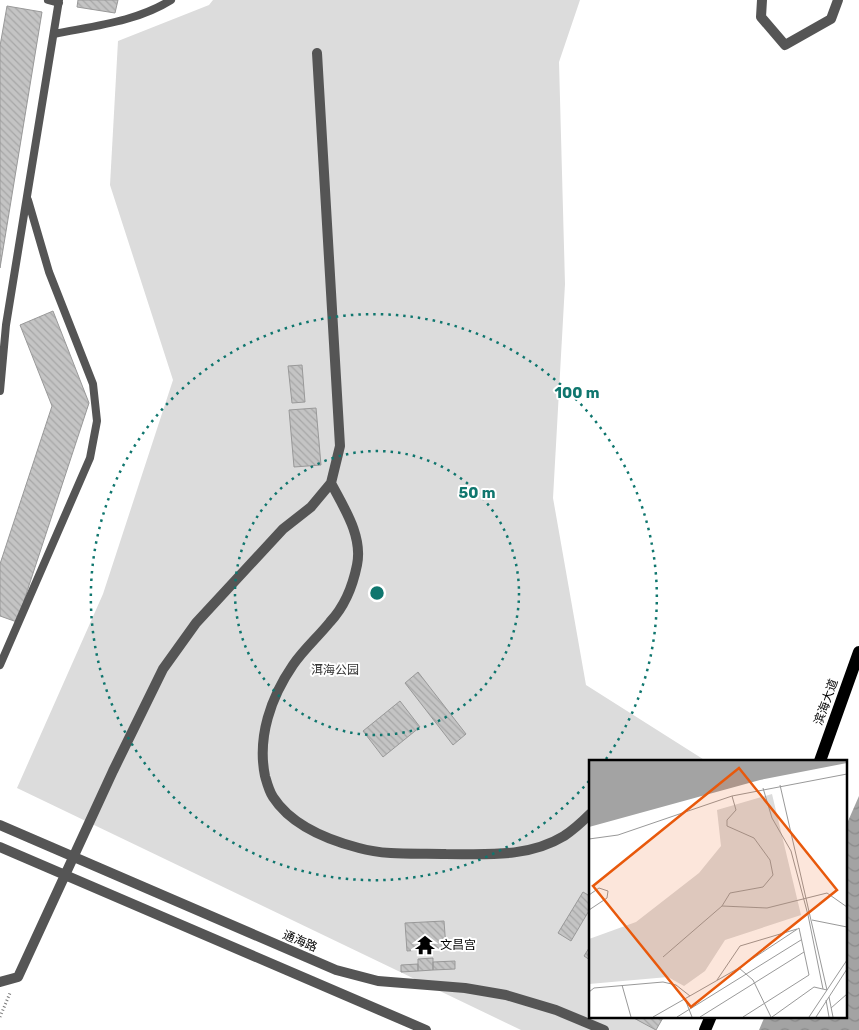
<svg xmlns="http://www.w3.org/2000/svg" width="859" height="1030" viewBox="0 0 859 1030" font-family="Rubik,'Noto Sans SC',sans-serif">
<defs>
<pattern id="water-waves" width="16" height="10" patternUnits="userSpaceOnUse" patternTransform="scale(1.25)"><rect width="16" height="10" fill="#a3a3a3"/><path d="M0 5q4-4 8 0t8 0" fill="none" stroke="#8b8b8b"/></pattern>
<pattern id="building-back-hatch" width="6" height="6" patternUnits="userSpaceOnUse" patternTransform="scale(1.25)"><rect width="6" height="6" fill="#c4c4c4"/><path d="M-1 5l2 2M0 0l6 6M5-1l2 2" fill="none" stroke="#a7a7a7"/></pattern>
</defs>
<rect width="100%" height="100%" fill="#fff"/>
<path fill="#dcdcdc" d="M 213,0 L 580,0 L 559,62 L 565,284 L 553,498 L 586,685 L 706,761 L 590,761 L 590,1016 L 661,1016 L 655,1030 L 521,1030 L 17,788 L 103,594 L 173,380 L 110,185 L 118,41 L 209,5 Z"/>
<path fill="url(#water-waves)" d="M 859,796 L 859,1030 L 759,1030 L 765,1016 L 845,1016 L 845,828 Z"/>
<path fill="url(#building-back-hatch)" stroke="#999" d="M 78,0 L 118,0 L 115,13 L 77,7 Z
M 7,6 L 42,12 L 0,268 L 0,46 Z
M 53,311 L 89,403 L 17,622 L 0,616 L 0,564 L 52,406 L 20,325 Z
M 302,365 L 305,402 L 292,403 L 288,366 Z
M 316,408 L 321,465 L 294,467 L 289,410 Z
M 418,672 L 466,734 L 453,745 L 405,683 Z
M 400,701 L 420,727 L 383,757 L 363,731 Z
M 583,892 L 590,896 L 590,909 L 571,941 L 558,933 Z
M 444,921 L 446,948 L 407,951 L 405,923 Z
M 589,948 L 590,949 L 590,960 L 584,956 Z
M 433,958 L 433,970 L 418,971 L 418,959 Z
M 455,961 L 455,969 L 433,970 L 433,962 Z
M 418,964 L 418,971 L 401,972 L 401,965 Z
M 630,1016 L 664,1016 L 656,1030 Z"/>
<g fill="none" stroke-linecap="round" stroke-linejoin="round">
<path stroke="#777" stroke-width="3" stroke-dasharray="1 2.5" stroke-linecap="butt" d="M 0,1017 L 10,993"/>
<path stroke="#555" stroke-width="8" d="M 48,0 L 59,3
M 54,34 C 93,26 136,22 171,0
M 0,391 L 6,325 L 59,0
M 0,665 L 90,458 L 97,421 L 93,384 L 49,272 L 28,200"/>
<path stroke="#555" stroke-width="10" d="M 762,0 L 761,17 L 785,45 L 831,19 L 838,0
M 331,483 C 344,508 363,536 357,565 C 353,585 344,607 330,622 C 318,637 304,649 293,665 C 271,697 257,737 265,776 C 267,783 269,791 273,797 C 291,825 328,840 359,848 C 387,856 418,853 446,854 C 486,854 528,858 564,836 C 573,830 582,822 590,814
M 0,825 L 336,970 L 378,981 L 465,988 L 506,995 L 556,1010 L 604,1030
M 0,847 L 426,1030
M 0,982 L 18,977 L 113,771 L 163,669 L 196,623 L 283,529 L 311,507 L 331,483 L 340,446 L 317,53"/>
<path stroke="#000" stroke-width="12" d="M 820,761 L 859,652
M 705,1030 L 711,1016"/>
</g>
<g fill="none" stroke="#0f766e" stroke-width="2.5" stroke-dasharray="2.5 5">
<circle cx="377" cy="593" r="142"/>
<path d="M589 781A283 283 0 1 1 606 759"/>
</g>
<defs>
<symbol id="temple-bare" viewBox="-9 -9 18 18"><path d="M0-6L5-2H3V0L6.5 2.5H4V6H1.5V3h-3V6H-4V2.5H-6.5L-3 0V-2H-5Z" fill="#000" stroke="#fff" stroke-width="2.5" paint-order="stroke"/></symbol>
</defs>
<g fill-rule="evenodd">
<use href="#temple-bare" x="411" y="931" width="28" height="28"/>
</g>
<g text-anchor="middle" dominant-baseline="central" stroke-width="4" stroke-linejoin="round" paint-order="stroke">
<g font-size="12" fill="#333" stroke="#fff">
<text x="335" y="670">洱海公园</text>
</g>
<g font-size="12" fill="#000" stroke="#fff">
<text transform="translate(826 702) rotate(-70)">滨海大道</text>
<text transform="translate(300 941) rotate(23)">通海路</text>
</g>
<g font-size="12" fill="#000" stroke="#fff" text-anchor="start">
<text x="440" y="945">文昌宫</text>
</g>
</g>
<g transform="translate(589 760)">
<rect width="258" height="258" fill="#fff"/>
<path d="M 183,34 L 212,155 L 136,180 L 116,211 L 95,226 L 79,217 L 0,224 L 0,179 L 47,162 L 110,113 L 132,86 L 128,50 Z" fill="#dcdcdc"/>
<path d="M 0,1 L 257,1 L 258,3 L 171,20 L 0,67 Z" fill="#a3a3a3"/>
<path fill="none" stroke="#999" stroke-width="1" d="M 174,28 L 183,58 L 202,91 L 219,155 L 234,229M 0,79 L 29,75 L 143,36 L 258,14M 0,135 L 10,128 L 19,131 L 18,138 L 0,150M 133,146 L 141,133 L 174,127 L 184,115 L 181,100 L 165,78 L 138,66 L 138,60 L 147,50 L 143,36M 223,160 L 258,167M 74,197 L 133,146 L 178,148 L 238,133 L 258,147M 150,208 L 164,220 L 182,257M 128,220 L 151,186 L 208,169M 33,225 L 42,257M 0,232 L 5,228 L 74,222 L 87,225 L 101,236M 240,237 L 244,257M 96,239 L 103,257M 237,240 L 240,257M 242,248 L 258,234M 64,257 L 148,209 L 210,168M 88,257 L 212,180M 111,257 L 215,192M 154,257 L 220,215 L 210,168M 183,257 L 225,227 L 238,230 L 191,25M 220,257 L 258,200M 227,257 L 258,209"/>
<path fill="#e8590c" fill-opacity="0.15" stroke="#e8590c" stroke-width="2.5" d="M 150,8 L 248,130 L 102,247 L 4,126 Z"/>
<rect width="258" height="258" fill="none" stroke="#000" stroke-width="2.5"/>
</g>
<circle cx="377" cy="593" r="8" fill="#0f766e" stroke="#fff" stroke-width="2.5"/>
<g font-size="15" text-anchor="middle" font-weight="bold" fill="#0f766e" stroke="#fff" stroke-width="4" stroke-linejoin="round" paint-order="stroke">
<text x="577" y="398">100 m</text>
<text x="477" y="498">50 m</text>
</g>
</svg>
